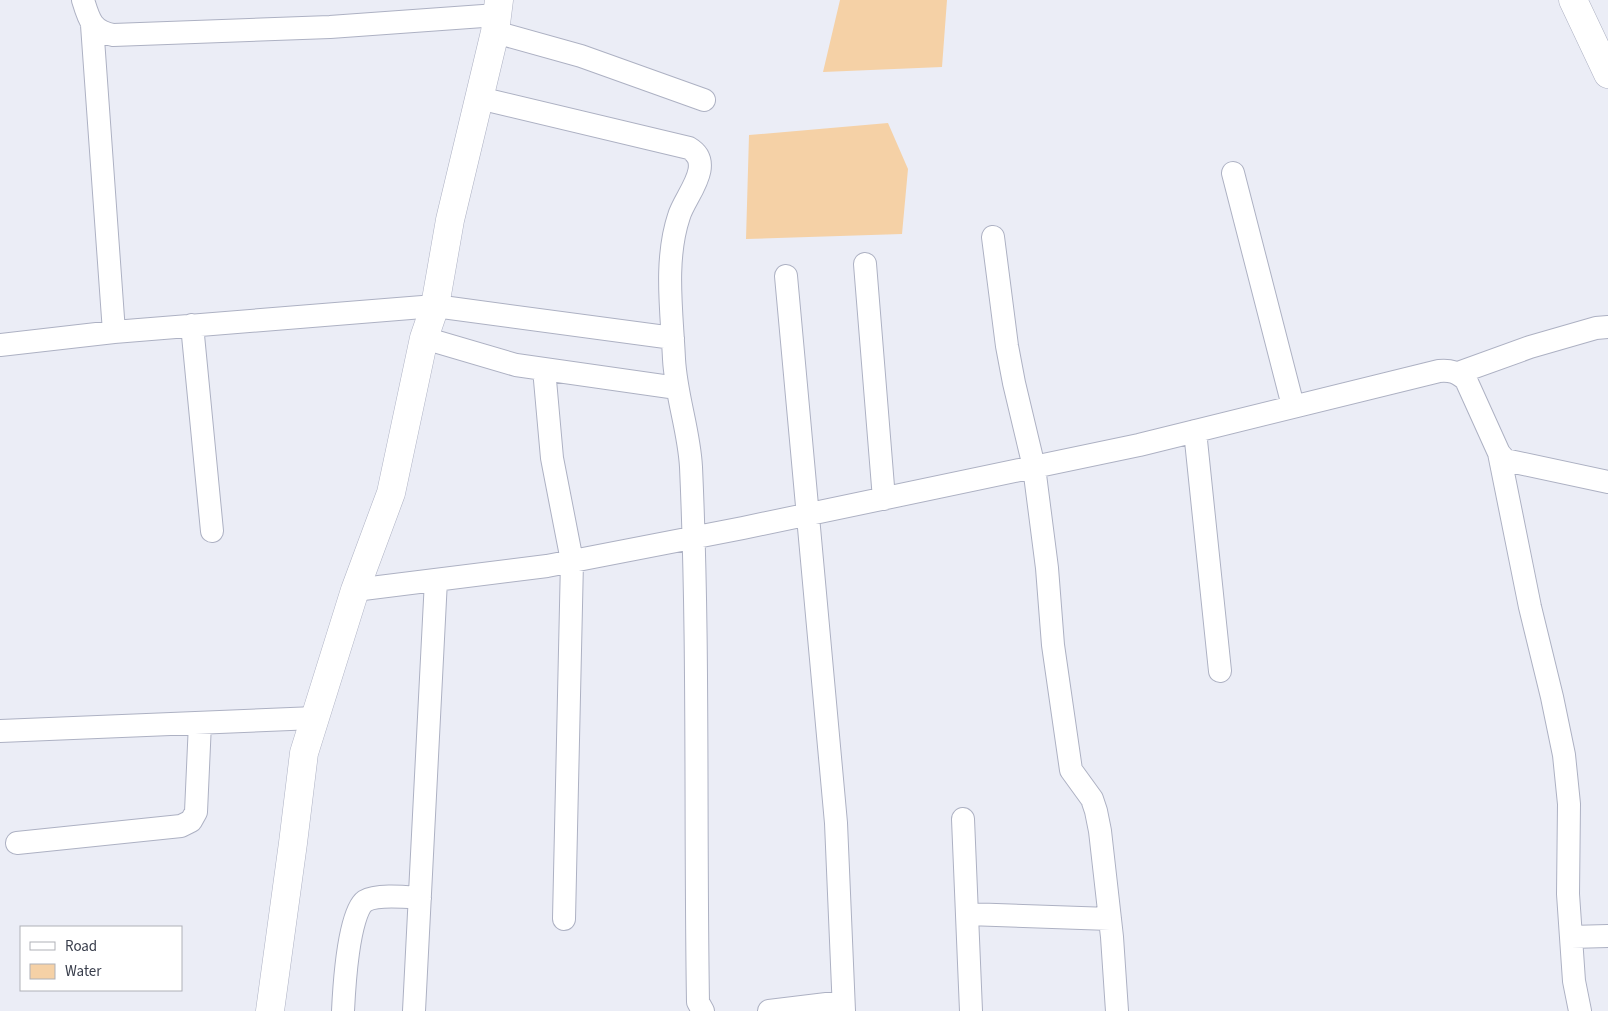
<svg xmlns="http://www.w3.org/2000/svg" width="1608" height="1011" viewBox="0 0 1608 1011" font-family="'Source Sans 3',sans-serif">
<rect width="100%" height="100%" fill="#ebedf6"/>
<path fill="#f5d1a6" d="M 840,0 L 947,0 L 942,67 L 823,72 Z
M 888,123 L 908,169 L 902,234 L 746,239 L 749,135 Z"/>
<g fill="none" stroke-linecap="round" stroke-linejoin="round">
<defs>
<path id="minor" d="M 83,0 C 89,20 92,31 113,35 L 330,27 L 497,15
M 92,25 L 114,332
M 495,32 L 581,56 L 704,100
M 479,98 L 689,148 C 716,164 685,196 679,216 C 664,261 672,313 674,359 C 676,396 689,430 691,467 C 699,645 695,824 698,1002 L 703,1011
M 1233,173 L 1293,406
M 993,237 L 1007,346 L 1014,383 L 1034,467 L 1047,568 L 1053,645 L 1071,770 L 1092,799 L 1096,811 L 1100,831 L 1112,937 L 1117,1011
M 865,264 L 884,499
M 786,276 L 836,823 L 844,1011
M 192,325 L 212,531
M 424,338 L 516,365 L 677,388
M 0,345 L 114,332 L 435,306 L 673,338
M 544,369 L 552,458 L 572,561 L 564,919
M 1458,373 L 1530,347 L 1596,328 L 1608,327
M 1195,431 L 1220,671
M 1499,453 L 1530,607 L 1552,697 L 1564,755 L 1569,804 L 1568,894 L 1574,981 L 1580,1011
M 355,590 L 547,566 L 743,528 L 1139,445 L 1439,371 C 1451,370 1457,372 1466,380 L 1499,453 L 1505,460 L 1608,482
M 0,731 L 315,718
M 963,819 L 971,1011
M 17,843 L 181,826 L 191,821 L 196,812 L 200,723
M 967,914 L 1110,919
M 1571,937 L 1608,936
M 343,1011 C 344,990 348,913 365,901 C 377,894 406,897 420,898
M 414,1011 L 436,580
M 769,1011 L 843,1002"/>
<path id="tertiary" d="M 1573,0 L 1608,74
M 270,1011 L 293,843 L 304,753 L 355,590 L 391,493 L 424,338 L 435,306 L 450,220 L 495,32 L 499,0"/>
</defs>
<use href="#minor" stroke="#adb1c3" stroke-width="24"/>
<use href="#tertiary" stroke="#adb1c3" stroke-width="29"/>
<use href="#minor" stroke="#fff" stroke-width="22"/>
<use href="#tertiary" stroke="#fff" stroke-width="28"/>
</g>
<rect x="20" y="926" width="162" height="65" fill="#ffffff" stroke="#afb1b7"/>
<rect x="30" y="942" width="25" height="8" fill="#ffffff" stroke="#afb1b7"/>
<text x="65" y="951" font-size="15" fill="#383d4b">Road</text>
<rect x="30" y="964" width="25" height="15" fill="#f5d1a6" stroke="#afb1b7"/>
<text x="65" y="976" font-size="15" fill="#383d4b">Water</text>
</svg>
